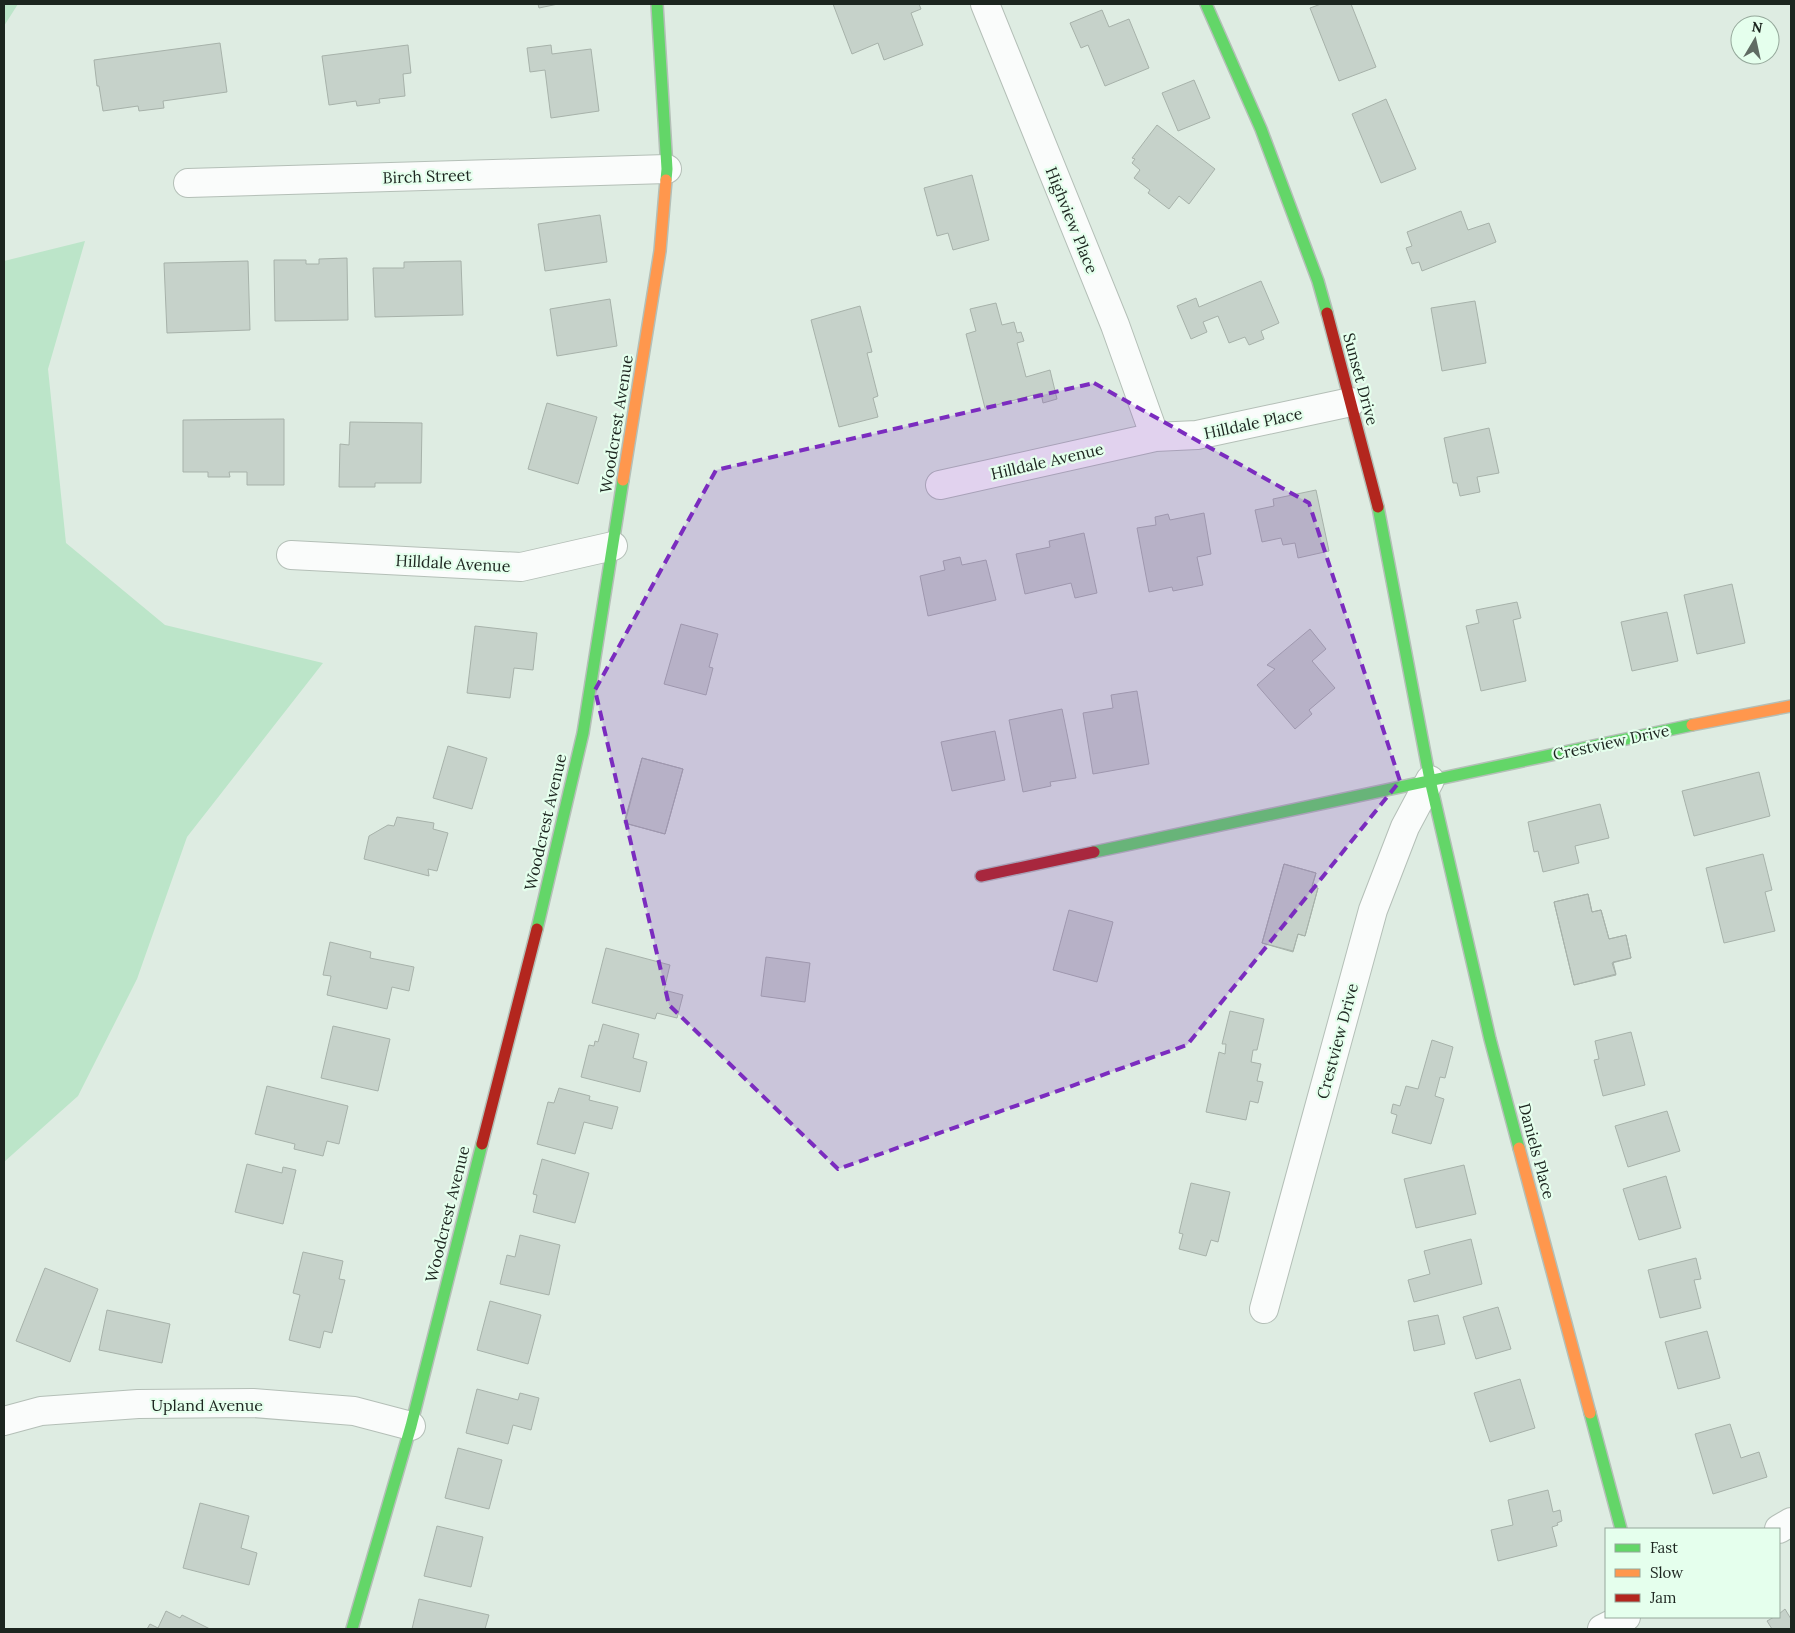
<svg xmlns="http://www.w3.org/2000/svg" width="1795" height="1633" viewBox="0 0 1795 1633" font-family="Lora,serif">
<rect width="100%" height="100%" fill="#deece2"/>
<path fill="#bce5c9" d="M 4,4 L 18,4 L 4,26 Z
M 85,241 L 48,369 L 66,543 L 165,625 L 323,663 L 187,837 L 137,979 L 78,1096 L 4,1162 L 4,261 Z"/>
<path fill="#c6d2ca" stroke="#a7b2aa" d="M 538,4 L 558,4 L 539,8 Z
M 833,4 L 919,4 L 921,9 L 911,13 L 923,45 L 884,60 L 878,43 L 852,54 Z
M 1321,4 L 1351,4 L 1376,67 L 1339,81 L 1310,8 Z
M 1102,10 L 1109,27 L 1129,19 L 1149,68 L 1105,86 L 1088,45 L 1081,48 L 1070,23 Z
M 220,43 L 227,92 L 163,101 L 164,108 L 139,111 L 138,106 L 103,111 L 99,86 L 97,86 L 94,60 Z
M 408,45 L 411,73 L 403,74 L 405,96 L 379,99 L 380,103 L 357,106 L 356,101 L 329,105 L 322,56 Z
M 551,45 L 552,54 L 591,49 L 599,111 L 551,118 L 545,70 L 530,72 L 527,48 Z
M 1194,80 L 1210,118 L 1178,131 L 1162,93 Z
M 1386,99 L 1416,169 L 1381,183 L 1352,114 Z
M 1157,125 L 1215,169 L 1189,204 L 1179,196 L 1169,209 L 1148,193 L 1150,190 L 1134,178 L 1140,170 L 1132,163 L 1135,159 L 1132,158 Z
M 972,175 L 989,240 L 953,250 L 948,233 L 937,236 L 924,188 Z
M 1461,211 L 1468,230 L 1489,223 L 1496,242 L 1422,271 L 1419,262 L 1412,264 L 1406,248 L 1412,246 L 1407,232 Z
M 600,215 L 607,262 L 545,271 L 538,224 Z
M 347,258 L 348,320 L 275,321 L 274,260 L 306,260 L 306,264 L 319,264 L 319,259 Z
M 248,261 L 250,330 L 167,333 L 164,263 Z
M 461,261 L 463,315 L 375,317 L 373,268 L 404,268 L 404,262 Z
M 1261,281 L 1279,323 L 1261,331 L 1264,339 L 1249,345 L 1245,337 L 1229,343 L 1218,316 L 1203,322 L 1207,332 L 1191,339 L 1177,306 L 1196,298 L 1199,307 Z
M 610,299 L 617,346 L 557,356 L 550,309 Z
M 1475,301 L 1486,363 L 1442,371 L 1431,308 Z
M 996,303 L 1002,325 L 1014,322 L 1017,333 L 1021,332 L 1024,341 L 1017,343 L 1026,377 L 1050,370 L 1057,399 L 1043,403 L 1041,393 L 985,408 L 966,334 L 976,331 L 970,309 Z
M 860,306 L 872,352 L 867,353 L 878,396 L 873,398 L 878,417 L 839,427 L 811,320 Z
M 547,403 L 597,417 L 578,484 L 528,469 Z
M 284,419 L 284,485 L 247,485 L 247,472 L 229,472 L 230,477 L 208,477 L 208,472 L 183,472 L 183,420 Z
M 350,422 L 422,423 L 421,483 L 375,483 L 375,487 L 339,487 L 340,444 L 349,445 Z
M 1489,428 L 1499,473 L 1477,477 L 1480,492 L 1460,496 L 1457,483 L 1453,483 L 1444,438 Z
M 1316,490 L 1329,551 L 1298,558 L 1295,543 L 1283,545 L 1281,538 L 1262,542 L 1255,510 L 1274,506 L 1273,499 Z
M 1204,513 L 1211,554 L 1197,557 L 1203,585 L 1173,591 L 1172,587 L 1149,592 L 1137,528 L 1156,525 L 1155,517 L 1168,514 L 1170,520 Z
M 1084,533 L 1097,593 L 1075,598 L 1071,583 L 1025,594 L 1016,554 L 1050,547 L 1049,541 Z
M 960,557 L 962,565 L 986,560 L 996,600 L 928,616 L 920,576 L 945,570 L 943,561 Z
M 1732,584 L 1745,643 L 1697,654 L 1684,595 Z
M 1517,602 L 1521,618 L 1513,620 L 1526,681 L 1481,691 L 1466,626 L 1479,623 L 1476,610 Z
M 1667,612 L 1678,661 L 1632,671 L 1621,622 Z
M 681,624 L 718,634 L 709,667 L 713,668 L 706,695 L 664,684 Z
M 475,626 L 537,633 L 533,670 L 514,668 L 510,698 L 467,693 Z
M 1310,629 L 1326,649 L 1312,661 L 1335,688 L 1309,710 L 1312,714 L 1295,729 L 1257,685 L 1275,669 L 1267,665 Z
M 1137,691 L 1149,764 L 1093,774 L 1083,713 L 1113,708 L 1111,695 Z
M 1062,709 L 1076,778 L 1050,782 L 1051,786 L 1023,792 L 1009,720 Z
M 995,731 L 1005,780 L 952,791 L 941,742 Z
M 448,746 L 487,758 L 472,809 L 433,798 Z
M 642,758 L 683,769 L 665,834 L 624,823 Z
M 642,758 L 683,769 L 665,834 L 625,823 Z
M 1759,772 L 1770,816 L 1694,836 L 1682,791 Z
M 1600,804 L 1609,838 L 1575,846 L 1579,863 L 1543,872 L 1538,851 L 1534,852 L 1528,822 Z
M 397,817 L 434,823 L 433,829 L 448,833 L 437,871 L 428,869 L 429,876 L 364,859 L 369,836 L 388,825 L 394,826 Z
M 1763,854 L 1772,890 L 1765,892 L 1775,931 L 1724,943 L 1706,868 Z
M 1284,864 L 1316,873 L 1312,886 L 1318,888 L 1305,936 L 1298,934 L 1293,951 L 1262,943 Z
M 1284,864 L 1316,873 L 1312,887 L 1318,888 L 1305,936 L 1298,934 L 1293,952 L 1262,943 Z
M 1588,894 L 1592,912 L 1601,910 L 1609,939 L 1626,935 L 1631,958 L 1613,962 L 1616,974 L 1574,985 L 1554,902 Z
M 1588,894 L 1592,912 L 1601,910 L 1609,939 L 1626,935 L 1631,958 L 1612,963 L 1616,975 L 1574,985 L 1554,902 Z
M 1069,910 L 1113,922 L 1097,982 L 1053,970 Z
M 330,942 L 371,952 L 370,958 L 414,967 L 409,991 L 392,987 L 387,1009 L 327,995 L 331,976 L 323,975 Z
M 606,948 L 670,965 L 664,990 L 683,995 L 677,1018 L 657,1013 L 655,1019 L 592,1003 Z
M 766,957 L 810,963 L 805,1002 L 761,996 Z
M 1230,1011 L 1264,1019 L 1257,1050 L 1253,1050 L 1251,1062 L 1261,1064 L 1257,1081 L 1263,1082 L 1258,1103 L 1250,1101 L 1246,1120 L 1206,1112 L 1219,1052 L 1225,1054 L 1226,1044 L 1222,1044 Z
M 603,1024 L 639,1034 L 633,1058 L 647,1062 L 640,1092 L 581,1077 L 589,1045 L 594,1046 L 595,1041 L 598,1042 Z
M 333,1026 L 390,1039 L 378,1091 L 321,1078 Z
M 1631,1032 L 1645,1085 L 1603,1096 L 1594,1060 L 1599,1059 L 1595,1041 Z
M 1432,1040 L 1453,1047 L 1445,1078 L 1440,1077 L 1435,1096 L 1444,1099 L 1431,1144 L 1392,1133 L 1397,1115 L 1391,1113 L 1393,1104 L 1400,1106 L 1406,1086 L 1418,1089 Z
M 267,1086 L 348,1106 L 339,1144 L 327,1141 L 323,1156 L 294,1149 L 295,1144 L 255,1134 Z
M 559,1088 L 590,1096 L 589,1100 L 618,1107 L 612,1129 L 584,1122 L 575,1154 L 537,1144 L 548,1102 L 554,1103 Z
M 1667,1111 L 1680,1151 L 1628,1167 L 1615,1126 Z
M 542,1159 L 589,1173 L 575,1223 L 533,1212 L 537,1195 L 533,1194 Z
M 247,1164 L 282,1173 L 283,1167 L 296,1170 L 283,1224 L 235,1212 Z
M 1464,1165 L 1476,1214 L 1416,1228 L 1404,1179 Z
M 1666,1176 L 1681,1228 L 1639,1240 L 1623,1189 Z
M 1191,1183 L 1230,1192 L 1218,1242 L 1211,1240 L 1206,1256 L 1179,1249 L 1183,1234 L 1179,1233 Z
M 520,1235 L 560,1245 L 549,1295 L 500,1284 L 507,1255 L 515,1257 Z
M 1471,1239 L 1482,1284 L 1414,1302 L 1408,1280 L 1430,1274 L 1424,1251 Z
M 303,1252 L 343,1261 L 339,1279 L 345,1280 L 332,1333 L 324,1331 L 320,1348 L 289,1340 L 300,1295 L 293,1293 Z
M 1696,1258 L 1701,1279 L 1694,1280 L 1701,1308 L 1660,1318 L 1648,1270 Z
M 45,1268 L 98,1289 L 70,1362 L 16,1341 Z
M 490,1301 L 541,1315 L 528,1364 L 477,1350 Z
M 1498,1307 L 1511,1349 L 1476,1359 L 1463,1317 Z
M 107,1310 L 170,1324 L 162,1363 L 99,1350 Z
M 1438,1315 L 1445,1344 L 1414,1351 L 1408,1321 Z
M 1707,1331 L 1720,1378 L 1678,1389 L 1665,1342 Z
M 1520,1379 L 1535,1428 L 1490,1442 L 1474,1393 Z
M 477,1389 L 518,1400 L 520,1393 L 539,1398 L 531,1430 L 513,1425 L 508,1444 L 466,1433 Z
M 1730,1424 L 1741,1458 L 1759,1452 L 1767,1477 L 1713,1494 L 1695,1434 Z
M 458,1448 L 502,1460 L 489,1509 L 445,1498 Z
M 1548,1490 L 1553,1512 L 1560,1510 L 1562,1521 L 1557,1523 L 1558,1525 L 1552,1527 L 1557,1546 L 1498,1561 L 1491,1530 L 1513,1525 L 1508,1500 Z
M 200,1503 L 249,1516 L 241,1548 L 257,1553 L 249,1585 L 183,1568 Z
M 437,1526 L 483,1537 L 471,1587 L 424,1576 Z
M 419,1599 L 489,1615 L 485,1629 L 412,1629 Z
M 1785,1609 L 1791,1619 L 1791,1629 L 1772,1629 L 1767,1621 L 1774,1617 L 1779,1617 L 1779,1614 Z
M 166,1611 L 180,1618 L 182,1615 L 210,1629 L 147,1629 L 150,1624 L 158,1628 Z"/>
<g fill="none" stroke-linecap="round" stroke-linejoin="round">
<defs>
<path id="street" d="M 985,4 L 1115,325 L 1155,437
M 188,183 L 667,169
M 940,485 L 1155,437 L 1197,435 L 1351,402
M 291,555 L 521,567 L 613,546
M 1264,1309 L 1373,910 L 1405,827 L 1430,780
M 4,1421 L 41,1411 L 138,1404 L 253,1403 L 354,1411 L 411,1426
M 1779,1529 L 1791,1522
M 1602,1629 L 1626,1617"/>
<path id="fast" d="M 657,4 L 667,169 L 666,180
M 1206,4 L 1261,129 L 1318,281 L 1327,313
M 1378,507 L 1430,780 L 1490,1039 L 1519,1148
M 1094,852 L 1692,725
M 537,929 L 583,733 L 623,480
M 1590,1413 L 1621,1529
M 352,1629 L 411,1426 L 482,1144"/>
<path id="slow" d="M 623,480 L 660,251 L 666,180
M 1692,725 L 1791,706
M 1519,1148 L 1590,1413"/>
<path id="jam" d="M 1327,313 L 1378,507
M 981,876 L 1094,852
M 482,1144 L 537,929"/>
</defs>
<use href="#street" stroke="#b4bfb7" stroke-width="30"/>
<use href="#fast" stroke="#b4bfb7" stroke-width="14"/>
<use href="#slow" stroke="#b4bfb7" stroke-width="14"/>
<use href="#jam" stroke="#b4bfb7" stroke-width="14"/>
<use href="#street" stroke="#fafcfb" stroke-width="28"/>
<use href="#fast" stroke="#63d668" stroke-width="11"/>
<use href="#slow" stroke="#ff974d" stroke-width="11"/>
<use href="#jam" stroke="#b3261e" stroke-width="11"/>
</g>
<path fill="#7b2cbf" fill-opacity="0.2" stroke="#7b2cbf" stroke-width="4" stroke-dasharray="10 6" stroke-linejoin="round" d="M 1094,383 L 1309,503 L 1400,781 L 1187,1045 L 838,1169 L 669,1005 L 595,690 L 716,470 Z"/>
<g text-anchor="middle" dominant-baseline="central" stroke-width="4.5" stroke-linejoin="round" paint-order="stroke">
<g font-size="16" fill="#1c251f" stroke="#e5ffed">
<text transform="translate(427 176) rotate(-2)">Birch Street</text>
<text transform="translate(1072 220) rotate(68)">Highview Place</text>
<text transform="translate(1361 379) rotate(75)">Sunset Drive</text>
<text transform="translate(1253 423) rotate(-12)">Hilldale Place</text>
<text transform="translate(616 424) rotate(-81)">Woodcrest Avenue</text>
<text transform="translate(1047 461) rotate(-13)">Hilldale Avenue</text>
<text transform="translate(453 563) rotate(3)">Hilldale Avenue</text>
<text transform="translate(1611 742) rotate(-12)">Crestview Drive</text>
<text transform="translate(545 822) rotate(-77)">Woodcrest Avenue</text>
<text transform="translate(1337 1041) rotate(-75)">Crestview Drive</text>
<text transform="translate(1537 1151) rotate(75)">Daniels Place</text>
<text transform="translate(447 1214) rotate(-76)">Woodcrest Avenue</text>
<text x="207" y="1405">Upland Avenue</text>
</g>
</g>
<rect width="1795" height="1633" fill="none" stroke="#1c251f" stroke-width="10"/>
<rect x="1605" y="1528" width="175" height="90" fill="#e5ffed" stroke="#95a89b"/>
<rect x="1615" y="1544" width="25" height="8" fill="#63d668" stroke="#95a89b"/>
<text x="1650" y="1553" font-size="15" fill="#1c251f">Fast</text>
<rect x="1615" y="1569" width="25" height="8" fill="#ff974d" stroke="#95a89b"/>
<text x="1650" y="1578" font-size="15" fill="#1c251f">Slow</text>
<rect x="1615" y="1594" width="25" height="8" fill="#b3261e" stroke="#95a89b"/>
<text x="1650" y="1603" font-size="15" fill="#1c251f">Jam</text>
<g transform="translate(1755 40) rotate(9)"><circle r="24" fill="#e5ffed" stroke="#95a89b"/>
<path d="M0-4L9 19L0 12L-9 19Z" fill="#606b63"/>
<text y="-8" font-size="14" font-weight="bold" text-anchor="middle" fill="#1c251f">N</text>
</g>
</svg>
